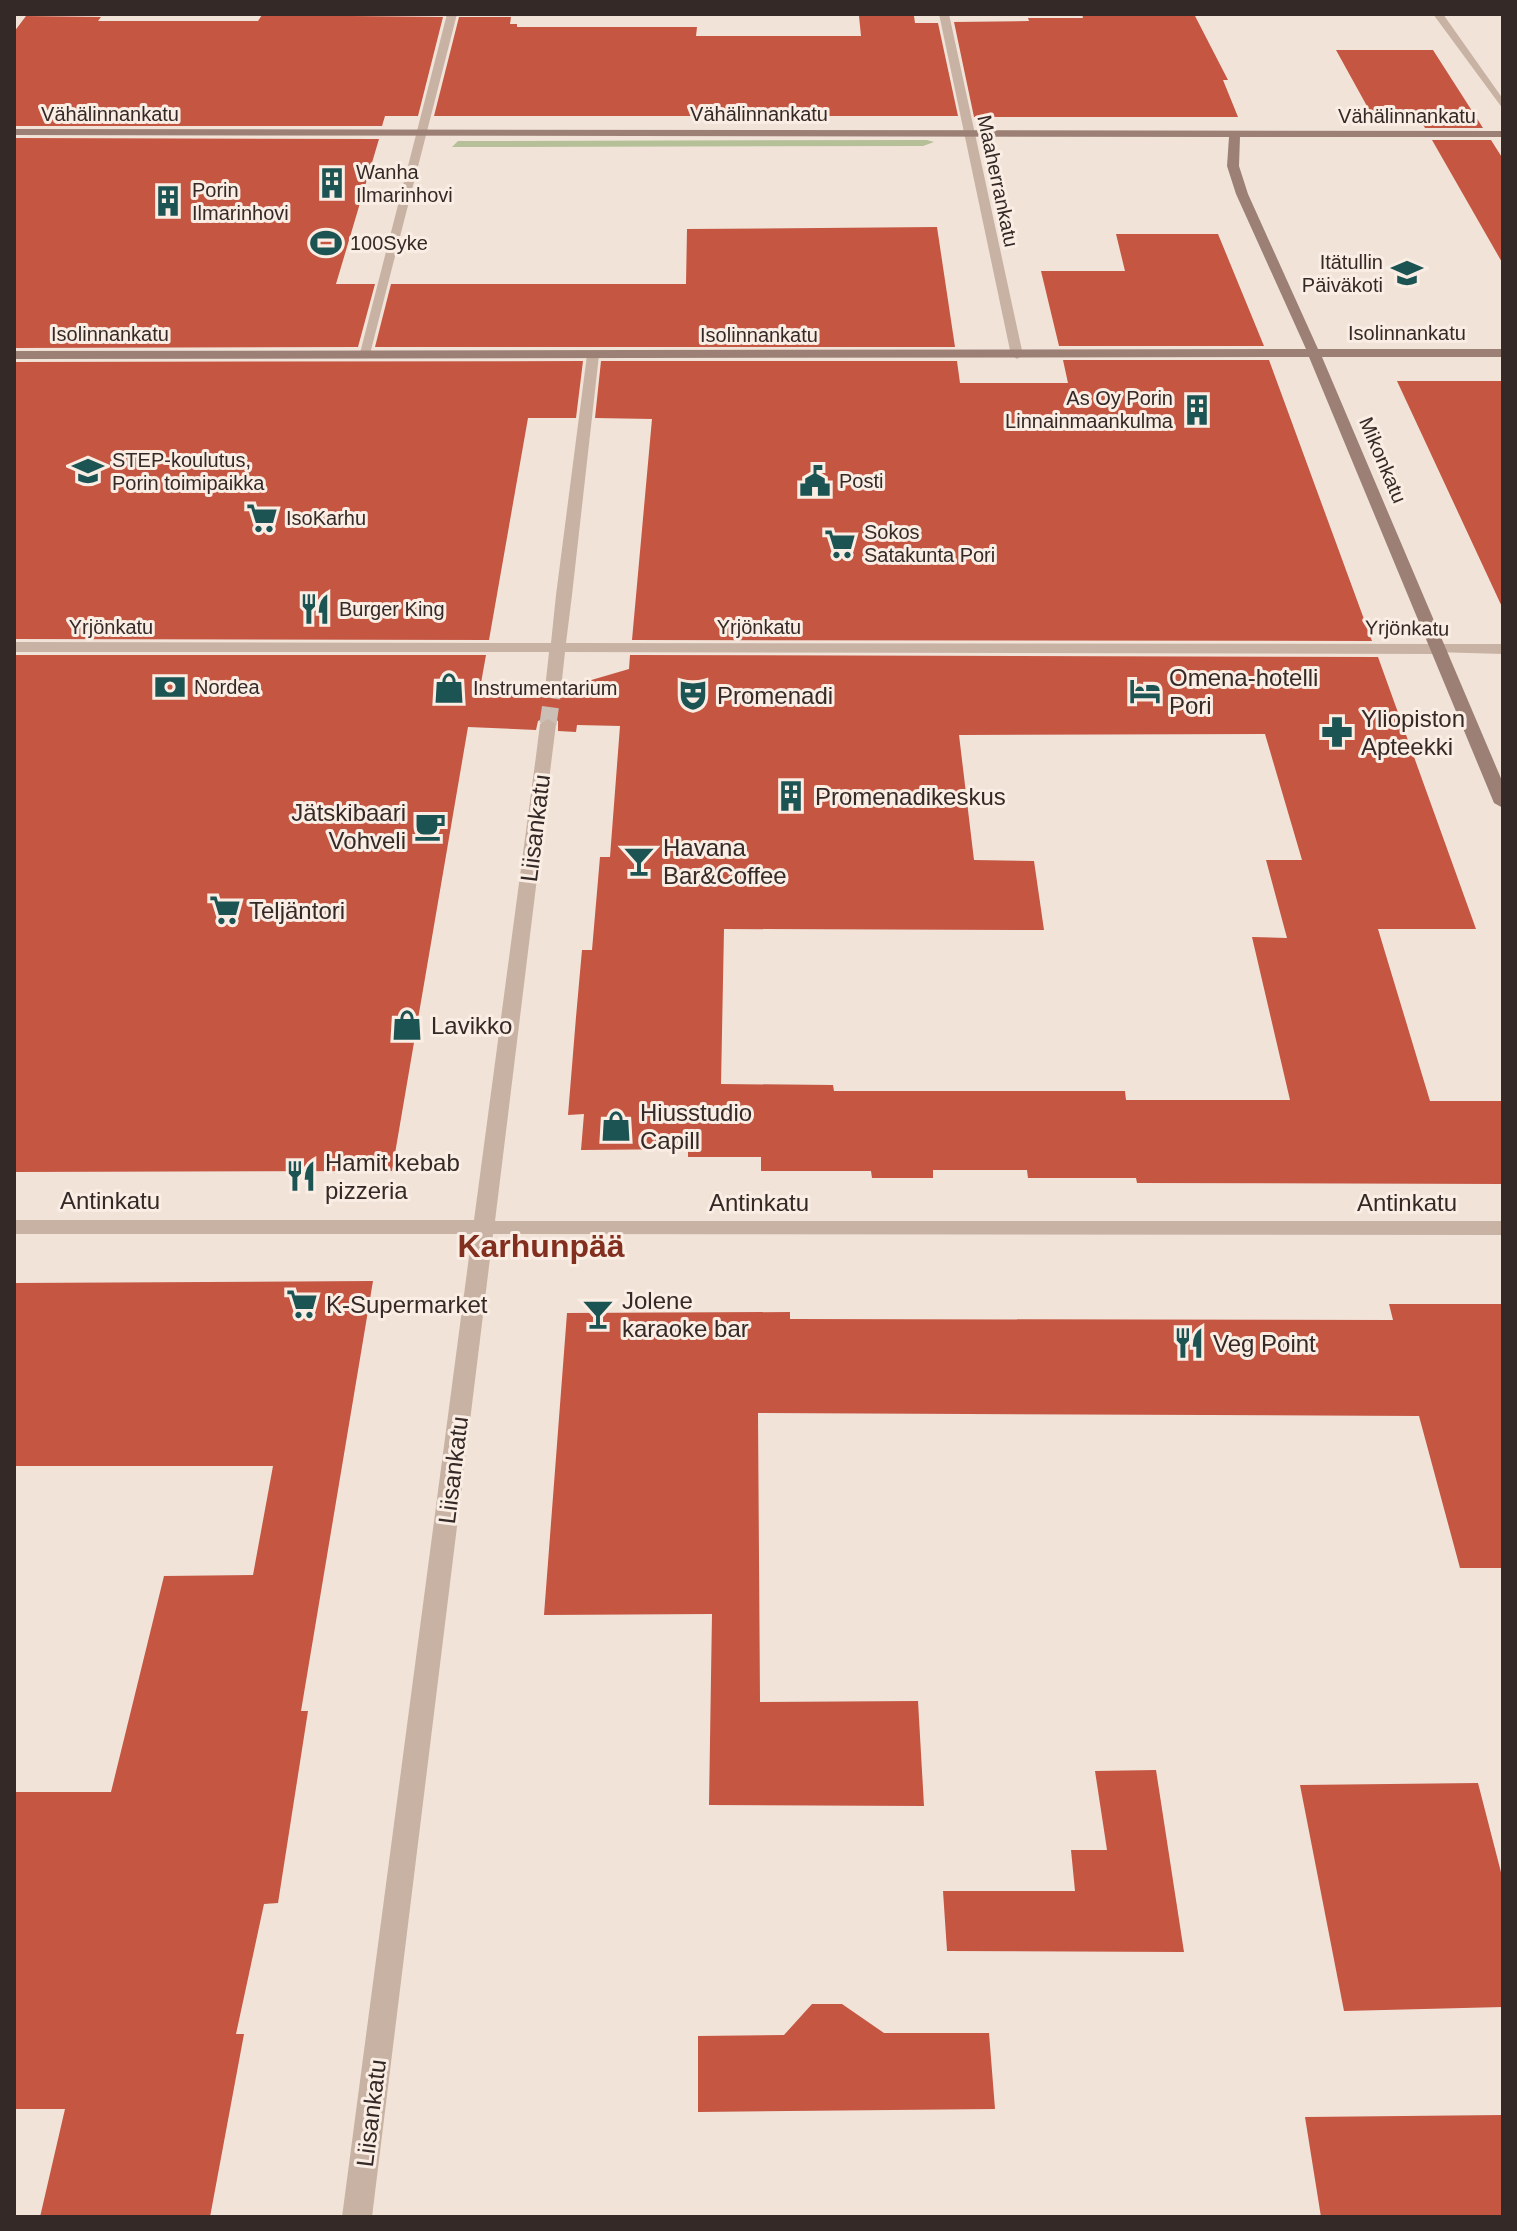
<svg xmlns="http://www.w3.org/2000/svg" width="1517" height="2231" viewBox="0 0 1517 2231" font-family="Helvetica,sans-serif">
<rect width="100%" height="100%" fill="#f1e3d8"/>
<path fill="#b5bf98" d="M 927,140 L 934,142 L 923,146 L 452,147 L 458,141 Z"/>
<path fill="#c55642" fill-rule="evenodd" d="M 1082,14 L 1194,14 L 1228,80 L 1223,80 L 1238,117 L 974,117 L 954,22 L 1029,21 L 1028,18 L 1083,18 Z
M 262,15 L 443,17 L 418,116 L 385,116 L 382,126 L 14,126 L 14,32 L 26,16 L 101,17 L 98,21 L 258,21 Z
M 859,16 L 914,16 L 915,23 L 938,23 L 958,116 L 434,116 L 459,17 L 511,17 L 510,24 L 517,24 L 517,27 L 697,27 L 696,36 L 861,36 Z
M 1336,50 L 1433,50 L 1483,128 L 1425,128 L 1419,117 L 1373,117 Z
M 14,138 L 379,139 L 336,284 L 375,284 L 358,347 L 14,348 Z
M 1432,140 L 1491,140 L 1503,159 L 1503,264 Z
M 937,227 L 955,347 L 375,347 L 391,284 L 686,284 L 687,229 Z
M 1116,234 L 1218,234 L 1264,346 L 1059,346 L 1041,271 L 1125,271 Z
M 1063,360 L 1269,360 L 1372,641 L 632,640 L 652,419 L 595,418 L 601,361 L 957,361 L 960,383 L 1068,383 Z
M 583,361 L 576,418 L 528,418 L 489,640 L 14,639 L 14,362 Z
M 1397,381 L 1503,381 L 1503,609 Z
M 14,655 L 486,655 L 481,683 L 542,689 L 551,697 L 564,688 L 629,669 L 630,655 L 1378,657 L 1476,929 L 1378,929 L 1430,1101 L 1503,1101 L 1503,1184 L 1137,1183 L 1136,1178 L 1028,1178 L 1027,1170 L 933,1170 L 933,1178 L 872,1178 L 871,1171 L 761,1171 L 761,1157 L 688,1157 L 688,1149 L 581,1150 L 584,1114 L 568,1115 L 576,1017 L 582,950 L 592,950 L 600,857 L 610,857 L 620,726 L 577,725 L 576,732 L 558,731 L 558,721 L 550,716 L 538,721 L 536,730 L 468,727 L 392,1171 L 14,1172 ZM 1265,734 L 1302,860 L 1266,860 L 1287,938 L 1252,937 L 1290,1100 L 1126,1100 L 1125,1091 L 834,1091 L 833,1085 L 721,1084 L 724,929 L 1044,930 L 1034,861 L 974,860 L 959,735 Z
M 373,1281 L 301,1711 L 308,1711 L 278,1903 L 264,1904 L 236,2034 L 244,2034 L 210,2217 L 40,2217 L 65,2109 L 14,2109 L 14,1792 L 111,1792 L 164,1576 L 253,1575 L 273,1466 L 14,1466 L 14,1283 Z
M 1389,1304 L 1503,1304 L 1503,1568 L 1460,1568 L 1419,1416 L 758,1413 L 760,1702 L 918,1701 L 924,1806 L 709,1805 L 712,1614 L 544,1615 L 567,1313 L 790,1312 L 790,1319 L 1393,1320 Z
M 1156,1770 L 1184,1952 L 947,1951 L 943,1891 L 1075,1891 L 1071,1850 L 1107,1850 L 1095,1771 Z
M 1478,1783 L 1503,1880 L 1503,2007 L 1344,2011 L 1300,1785 Z
M 812,2004 L 842,2004 L 884,2033 L 989,2033 L 995,2109 L 698,2112 L 698,2036 L 784,2035 Z
M 1503,2115 L 1503,2217 L 1321,2217 L 1305,2117 Z"/>
<g fill="none" stroke-linecap="round" stroke-linejoin="round">
<path stroke="#cbbeb4" stroke-width="17" stroke-dasharray="17 9" stroke-linecap="butt" d="M 548,724 L 553,689"/>
<path fill="#c8b2a4" fill-rule="evenodd" d="M 564,590 L 572,595 L 566,643 L 1440,644 L 1448,649 L 1440,654 L 565,652 L 561,689 L 553,694 L 545,689 L 549,652 L 14,652 L 14,642 L 551,643 L 556,595 Z
M 548,719 L 556,724 L 552,756 L 544,761 L 536,756 L 540,724 Z"/>
<path fill="#c8b2a4" fill-rule="evenodd" d="M 447,14 L 457,14 L 370,354 L 359,357 Z
M 939,14 L 949,14 L 1023,355 L 1017,359 L 1011,355 Z
M 1433,14 L 1443,14 L 1503,99 L 1503,109 Z
M 593,351 L 599,355 L 572,595 L 564,600 L 556,595 L 587,355 Z
M 1440,644 L 1503,644 L 1503,654 L 1434,652 L 1434,646 Z
M 544,751 L 552,756 L 495,1221 L 1503,1221 L 1503,1235 L 493,1234 L 372,2217 L 342,2217 L 472,1234 L 14,1234 L 14,1220 L 474,1220 L 536,756 Z"/>
<path fill="#9c8076" fill-rule="evenodd" d="M 14,129 L 1503,131 L 1503,137 L 1240,137 L 1239,166 L 1248,194 L 1318,349 L 1503,349 L 1503,357 L 1322,357 L 1503,783 L 1503,808 L 1494,803 L 1309,357 L 14,359 L 14,351 L 1306,349 L 1236,194 L 1227,166 L 1229,137 L 14,135 Z"/>
</g>
<defs>
<symbol id="building-bare" viewBox="-9 -9 18 18"><path d="M-4-6H4V6H1V3H-1V6H-4ZM-2.5-4.3h1.7v1.8h-1.7ZM.8-4.3h1.7v1.8H.8ZM-2.5-1h1.7V.8h-1.7ZM.8-1h1.7V.8H.8Z" fill="#1c5453" stroke="#f9ede4" stroke-width="2.5" paint-order="stroke"/></symbol>
<symbol id="stadium-bare" viewBox="-9 -9 18 18"><path d="M0-5a6.5 5 0 1 0 0 10a6.5 5 0 1 0 0-10ZM-3.5-1.8h7v3.6h-7Z" fill="#1c5453" stroke="#f9ede4" stroke-width="2.5" paint-order="stroke"/></symbol>
<symbol id="school-bare" viewBox="-9 -9 18 18"><path d="M0-5L7-2L0 1L-7-2ZM-4 1L0 2.5L4 1V4Q0 6-4 4Z" fill="#1c5453" stroke="#f9ede4" stroke-width="2.5" paint-order="stroke"/></symbol>
<symbol id="civic-bare" viewBox="-9 -9 18 18"><path d="M-.6-6.5H3V-4.5H.6V-3L4-1V1h2V6H-6V1h2V-1L-.6-3ZM-1.2 2.5V6h2.4V2.5Z" fill="#1c5453" stroke="#f9ede4" stroke-width="2.5" paint-order="stroke"/></symbol>
<symbol id="supermarket-bare" viewBox="-9 -9 18 18"><path d="M-6-5.5h2.5l.6 2H6L4.5 2H-2.5L-4.4-4H-6ZM-1.5 3.2a1.3 1.3 0 1 0 .1 0ZM3 3.2a1.3 1.3 0 1 0 .1 0Z" fill="#1c5453" stroke="#f9ede4" stroke-width="2.5" paint-order="stroke"/></symbol>
<symbol id="restaurant-bare" viewBox="-9 -9 18 18"><path d="M-5-6h1v4h1v-4h1v4h1v-4h1v5L-1.5 .5V6h-2V.5L-5-1ZM5-6V6H3V1.5H1.5Q1.5-4 5-6Z" fill="#1c5453" stroke="#f9ede4" stroke-width="2.5" paint-order="stroke"/></symbol>
<symbol id="bank-bare" viewBox="-9 -9 18 18"><path d="M-6-4H6V4H-6ZM0-2.3a2.3 2.3 0 1 0 0 4.6a2.3 2.3 0 1 0 0-4.6Z" fill="#1c5453" stroke="#f9ede4" stroke-width="2.5" paint-order="stroke"/></symbol>
<symbol id="shop-bare" viewBox="-9 -9 18 18"><path d="M-5-2.5h2.3a2.7 3.5 0 0 1 5.4 0H5L5.5 6h-11ZM-1.5-2.5h3a1.5 2.3 0 0 0-3 0Z" fill="#1c5453" stroke="#f9ede4" stroke-width="2.5" paint-order="stroke"/></symbol>
<symbol id="hotel-bare" viewBox="-9 -9 18 18"><path d="M-6-4.5h1.5V1H6V5H4.5V3h-9V5H-6ZM-4 0a1.8 1.8 0 1 1 3.6 0ZM.5 0V-2.5h3Q6-2.5 6 0Z" fill="#1c5453" stroke="#f9ede4" stroke-width="2.5" paint-order="stroke"/></symbol>
<symbol id="theatre-bare" viewBox="-9 -9 18 18"><path d="M-5-5.5Q0-4 5-5.5V0Q5 5 0 6Q-5 5-5 0ZM-3.3-2.5H-1v1.5H-3.3ZM1-2.5H3.3v1.5H1ZM-2.8 1Q0 5.5 2.8 1Z" fill="#1c5453" stroke="#f9ede4" stroke-width="2.5" paint-order="stroke"/></symbol>
<symbol id="pharmacy-bare" viewBox="-9 -9 18 18"><path d="M-2-6h4v4h4v4h-4v4h-4v-4h-4v-4h4Z" fill="#1c5453" stroke="#f9ede4" stroke-width="2.5" paint-order="stroke"/></symbol>
<symbol id="cafe-bare" viewBox="-9 -9 18 18"><path d="M-5.5-4.5H6V0H3Q3 3.5 0 3.5H-2.5Q-5.5 3.5-5.5 0ZM3-3.2v2h1.7v-2ZM-6 4.5H4V6H-6Z" fill="#1c5453" stroke="#f9ede4" stroke-width="2.5" paint-order="stroke"/></symbol>
<symbol id="bar-bare" viewBox="-9 -9 18 18"><path d="M-6-5H6L.8 .8V4.5H3.5V6h-7V4.5H-.8V.8Z" fill="#1c5453" stroke="#f9ede4" stroke-width="2.5" paint-order="stroke"/></symbol>
</defs>
<g fill-rule="evenodd">
<use href="#building-bare" x="310" y="161" width="44" height="44"/>
<use href="#building-bare" x="146" y="179" width="44" height="44"/>
<use href="#stadium-bare" x="304" y="221" width="44" height="44"/>
<use href="#school-bare" x="1385" y="251" width="44" height="44"/>
<use href="#building-bare" x="1175" y="388" width="44" height="44"/>
<use href="#school-bare" x="66" y="449" width="44" height="44"/>
<use href="#civic-bare" x="793" y="459" width="44" height="44"/>
<use href="#supermarket-bare" x="240" y="496" width="44" height="44"/>
<use href="#supermarket-bare" x="818" y="522" width="44" height="44"/>
<use href="#restaurant-bare" x="293" y="587" width="44" height="44"/>
<use href="#bank-bare" x="148" y="665" width="44" height="44"/>
<use href="#shop-bare" x="427" y="666" width="44" height="44"/>
<use href="#hotel-bare" x="1123" y="669" width="44" height="44"/>
<use href="#theatre-bare" x="671" y="673" width="44" height="44"/>
<use href="#pharmacy-bare" x="1315" y="710" width="44" height="44"/>
<use href="#building-bare" x="769" y="774" width="44" height="44"/>
<use href="#cafe-bare" x="408" y="804" width="44" height="44"/>
<use href="#bar-bare" x="617" y="839" width="44" height="44"/>
<use href="#supermarket-bare" x="203" y="888" width="44" height="44"/>
<use href="#shop-bare" x="385" y="1003" width="44" height="44"/>
<use href="#shop-bare" x="594" y="1104" width="44" height="44"/>
<use href="#restaurant-bare" x="279" y="1154" width="44" height="44"/>
<use href="#supermarket-bare" x="280" y="1282" width="44" height="44"/>
<use href="#bar-bare" x="576" y="1292" width="44" height="44"/>
<use href="#restaurant-bare" x="1167" y="1321" width="44" height="44"/>
</g>
<g text-anchor="middle" dominant-baseline="central" stroke-width="6" stroke-linejoin="round" paint-order="stroke">
<g font-size="20" fill="#342926" stroke="#f9ede4">
<text x="110" y="114">Vähälinnankatu</text>
<text x="759" y="114">Vähälinnankatu</text>
<text x="1407" y="116">Vähälinnankatu</text>
<text transform="translate(998 181) rotate(78)">Maaherrankatu</text>
<text x="1407" y="333">Isolinnankatu</text>
<text x="110" y="334">Isolinnankatu</text>
<text x="759" y="335">Isolinnankatu</text>
<text transform="translate(1383 460) rotate(67)">Mikonkatu</text>
<text x="111" y="627">Yrjönkatu</text>
<text x="759" y="627">Yrjönkatu</text>
<text transform="translate(1407 628) rotate(1)">Yrjönkatu</text>
</g>
<g font-size="20" fill="#342926" stroke="#f9ede4" text-anchor="start">
<text x="356" y="172">Wanha<tspan x="356" dy="23">Ilmarinhovi</tspan></text>
<text x="192" y="190">Porin<tspan x="192" dy="23">Ilmarinhovi</tspan></text>
<text x="350" y="243">100Syke</text>
<text x="1383" y="262" text-anchor="end">Itätullin<tspan x="1383" dy="23">Päiväkoti</tspan></text>
<text x="1173" y="398" text-anchor="end">As Oy Porin<tspan x="1173" dy="23">Linnainmaankulma</tspan></text>
<text x="112" y="460">STEP-koulutus,<tspan x="112" dy="23">Porin toimipaikka</tspan></text>
<text x="839" y="481">Posti</text>
<text x="286" y="518">IsoKarhu</text>
<text x="864" y="532">Sokos<tspan x="864" dy="23">Satakunta Pori</tspan></text>
<text x="339" y="609">Burger King</text>
<text x="194" y="687">Nordea</text>
<text x="473" y="688">Instrumentarium</text>
</g>
<g font-size="24" fill="#342926" stroke="#f9ede4" text-anchor="start">
<text x="1169" y="677">Omena-hotelli<tspan x="1169" dy="28">Pori</tspan></text>
<text x="717" y="695">Promenadi</text>
<text x="1361" y="718">Yliopiston<tspan x="1361" dy="28">Apteekki</tspan></text>
<text x="815" y="796">Promenadikeskus</text>
<text x="406" y="812" text-anchor="end">Jätskibaari<tspan x="406" dy="28">Vohveli</tspan></text>
<text x="663" y="847">Havana<tspan x="663" dy="28">Bar&amp;Coffee</tspan></text>
<text x="249" y="910">Teljäntori</text>
<text x="431" y="1025">Lavikko</text>
<text x="640" y="1112">Hiusstudio<tspan x="640" dy="28">Capill</tspan></text>
<text x="325" y="1162">Hamit kebab<tspan x="325" dy="28">pizzeria</tspan></text>
<text x="622" y="1300">Jolene<tspan x="622" dy="28">karaoke bar</tspan></text>
<text x="326" y="1304">K-Supermarket</text>
<text x="1213" y="1343">Veg Point</text>
</g>
<g font-size="24" fill="#342926" stroke="#f9ede4">
<text transform="translate(535 828) rotate(-83)">Liisankatu</text>
<text x="110" y="1200">Antinkatu</text>
<text x="759" y="1202">Antinkatu</text>
<text x="1407" y="1202">Antinkatu</text>
<text transform="translate(453 1470) rotate(-83)">Liisankatu</text>
<text transform="translate(371 2113) rotate(-83)">Liisankatu</text>
</g>
<g font-size="32" font-weight="bold" fill="#822f20" stroke="#f9ede4">
<text x="541" y="1246">Karhunpää</text>
</g>
</g>
<rect width="1517" height="2231" fill="none" stroke="#342926" stroke-width="32"/>
</svg>
